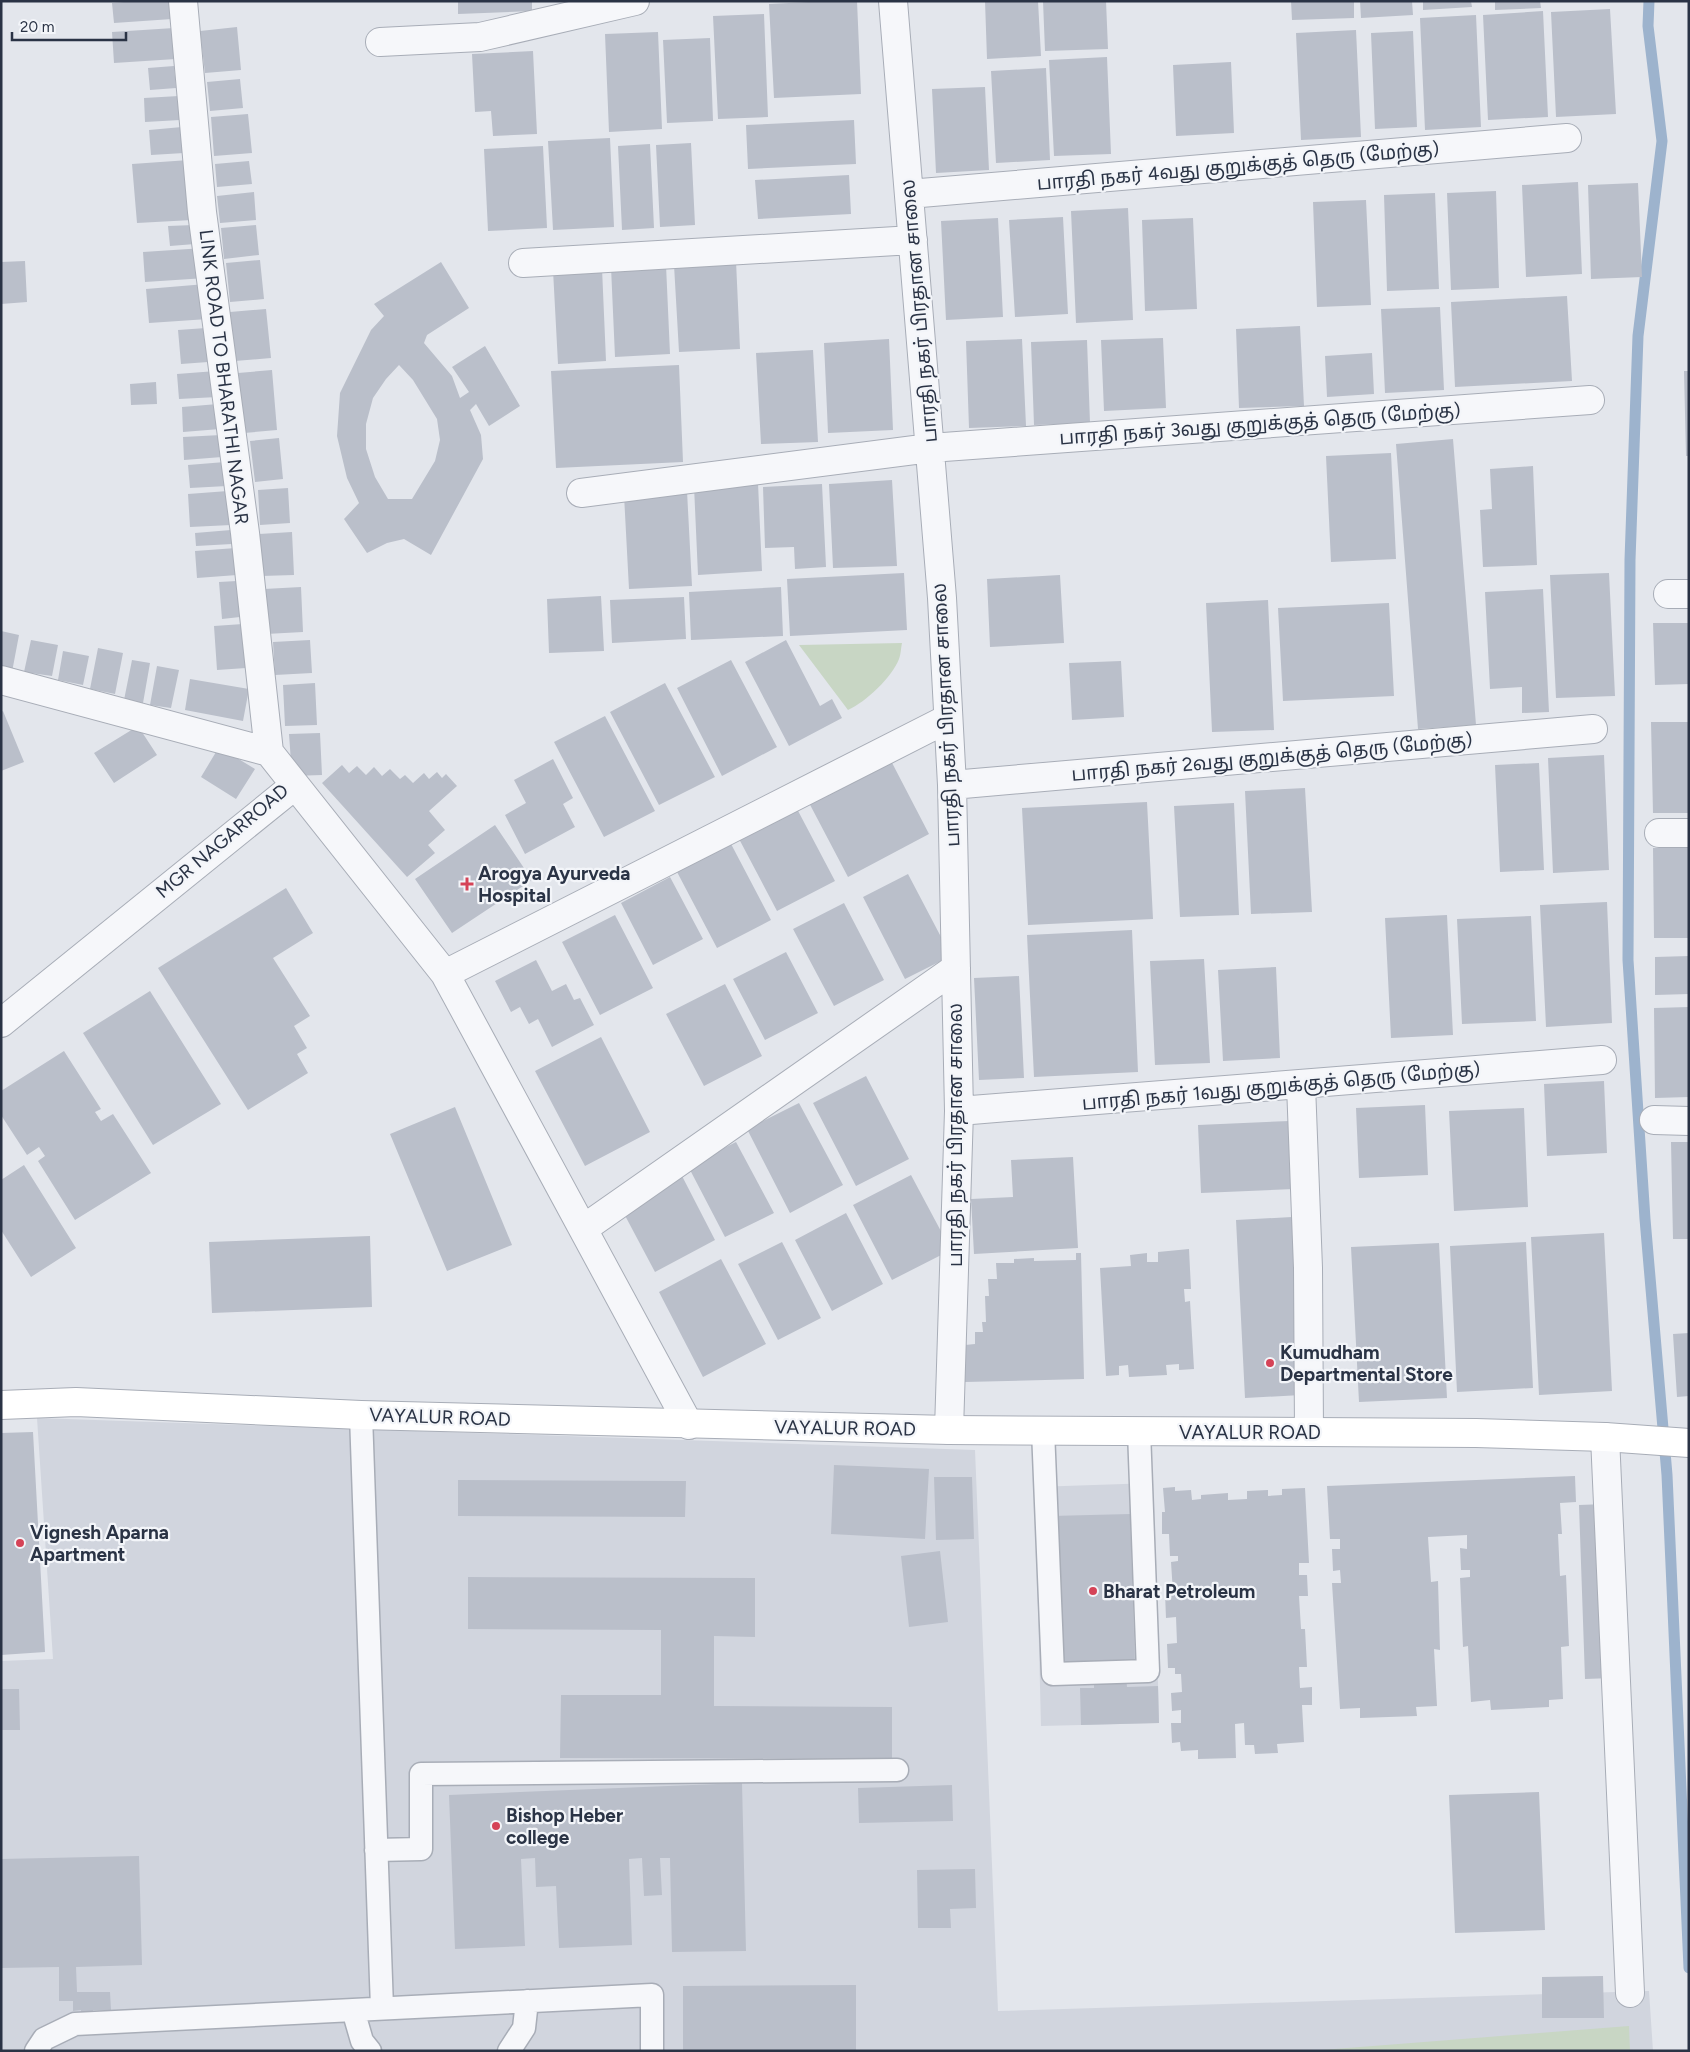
<svg xmlns="http://www.w3.org/2000/svg" width="1690" height="2052" viewBox="0 0 1690 2052" font-family="Figtree,'Noto Sans Tamil',sans-serif">
<rect width="100%" height="100%" fill="#e3e6ec"/>
<path fill="#d1d5de" d="M 37,1418 L 975,1450 L 998,2011 L 1649,1991 L 1653,2051 L 1,2051 L 1,1661 L 53,1659 Z
M 1153,1483 L 1159,1723 L 1041,1726 L 1035,1487 Z"/>
<path fill="#c8d6c4" d="M 902,643 C 901,647 901,654 899,659 C 892,677 866,702 848,710 L 799,645 Z
M 1629,2026 L 1630,2051 L 1309,2051 Z"/>
<g fill="none" stroke-linecap="round" stroke-linejoin="round">
<path stroke="#9db3cd" stroke-width="11" d="M 1649,1 L 1648,26 L 1662,141 L 1638,336 L 1630,560 L 1628,960 L 1645,1219 L 1667,1475 L 1689,1968"/>
</g>
<path fill="#babfca" fill-rule="evenodd" d="M 136,1 L 170,1 L 172,19 L 114,23 L 112,3 Z
M 458,1 L 532,1 L 532,11 L 458,14 Z
M 828,1 L 857,1 L 861,94 L 774,98 L 769,4 Z
M 985,1 L 1038,1 L 1041,56 L 987,59 Z
M 1043,1 L 1106,1 L 1108,49 L 1045,51 Z
M 1291,1 L 1354,1 L 1354,18 L 1292,20 Z
M 1360,1 L 1412,1 L 1413,15 L 1361,18 Z
M 1423,1 L 1471,1 L 1472,7 L 1423,10 Z
M 1495,1 L 1540,1 L 1541,8 L 1495,10 Z
M 1610,9 L 1616,114 L 1556,117 L 1551,12 Z
M 1543,11 L 1548,117 L 1488,120 L 1483,15 Z
M 764,14 L 768,117 L 718,119 L 713,16 Z
M 1476,15 L 1481,127 L 1425,130 L 1420,18 Z
M 237,27 L 241,70 L 205,73 L 200,31 Z
M 174,28 L 176,59 L 114,63 L 112,32 Z
M 1356,30 L 1361,137 L 1301,140 L 1296,33 Z
M 1413,31 L 1417,127 L 1375,129 L 1371,33 Z
M 658,32 L 662,129 L 609,132 L 605,34 Z
M 710,38 L 713,121 L 667,123 L 663,40 Z
M 533,51 L 537,134 L 493,136 L 491,111 L 475,112 L 472,54 Z
M 1107,57 L 1111,154 L 1054,156 L 1049,60 Z
M 1231,62 L 1234,133 L 1176,136 L 1173,65 Z
M 174,66 L 176,88 L 150,90 L 148,68 Z
M 1046,68 L 1050,160 L 996,163 L 991,71 Z
M 240,79 L 243,108 L 210,111 L 207,82 Z
M 985,87 L 989,170 L 936,173 L 932,89 Z
M 179,96 L 180,120 L 145,122 L 144,98 Z
M 248,114 L 252,153 L 214,156 L 211,117 Z
M 854,120 L 856,164 L 748,169 L 746,125 Z
M 182,127 L 184,153 L 151,155 L 149,130 Z
M 610,138 L 614,227 L 553,230 L 548,141 Z
M 691,143 L 695,225 L 660,227 L 656,145 Z
M 650,144 L 654,228 L 622,230 L 618,146 Z
M 543,146 L 547,228 L 488,231 L 484,149 Z
M 189,160 L 192,220 L 137,223 L 132,164 Z
M 249,161 L 252,184 L 217,187 L 215,164 Z
M 849,175 L 851,214 L 758,219 L 755,180 Z
M 1578,182 L 1582,274 L 1526,277 L 1522,185 Z
M 1638,183 L 1642,277 L 1591,279 L 1588,185 Z
M 1496,191 L 1499,288 L 1451,290 L 1447,193 Z
M 254,192 L 256,220 L 220,223 L 217,196 Z
M 1435,193 L 1439,289 L 1387,291 L 1384,195 Z
M 1366,200 L 1371,305 L 1317,307 L 1313,202 Z
M 1128,208 L 1133,320 L 1076,323 L 1071,211 Z
M 1063,217 L 1068,314 L 1015,317 L 1009,220 Z
M 998,218 L 1003,317 L 946,320 L 941,221 Z
M 1193,218 L 1197,309 L 1145,311 L 1142,220 Z
M 194,225 L 195,244 L 170,246 L 168,226 Z
M 256,225 L 259,255 L 224,259 L 221,228 Z
M 204,248 L 206,278 L 145,282 L 143,252 Z
M 260,260 L 264,299 L 230,302 L 226,263 Z
M 25,261 L 27,302 L 1,304 L 1,262 Z
M 736,261 L 740,349 L 679,352 L 674,265 Z
M 441,262 L 469,308 L 427,335 L 424,343 L 452,376 L 460,398 L 469,392 L 452,367 L 485,346 L 520,406 L 489,426 L 476,404 L 470,410 L 481,435 L 483,459 L 431,555 L 404,539 L 387,543 L 367,553 L 344,519 L 359,503 L 347,478 L 337,436 L 340,393 L 371,330 L 384,316 L 374,304 ZM 399,365 L 413,380 L 437,419 L 440,440 L 435,461 L 412,499 L 388,499 L 375,477 L 366,449 L 366,424 L 373,398 L 386,379 Z
M 666,265 L 670,354 L 615,357 L 611,267 Z
M 602,268 L 606,361 L 558,364 L 553,270 Z
M 206,284 L 208,319 L 149,323 L 146,289 Z
M 1567,296 L 1572,381 L 1455,387 L 1451,302 Z
M 1440,307 L 1444,390 L 1385,393 L 1381,309 Z
M 266,309 L 271,358 L 235,361 L 230,312 Z
M 1300,326 L 1304,406 L 1239,408 L 1236,329 Z
M 206,328 L 208,362 L 181,364 L 178,330 Z
M 1163,338 L 1166,408 L 1104,411 L 1101,340 Z
M 889,339 L 893,430 L 828,433 L 824,343 Z
M 1022,339 L 1026,426 L 969,428 L 966,341 Z
M 1087,340 L 1090,423 L 1034,425 L 1031,342 Z
M 813,350 L 818,442 L 761,444 L 756,353 Z
M 1372,353 L 1374,394 L 1327,397 L 1325,356 Z
M 679,365 L 683,462 L 556,468 L 551,371 Z
M 272,370 L 277,430 L 244,433 L 238,373 Z
M 216,371 L 217,397 L 179,399 L 177,374 Z
M 1684,371 L 1689,371 L 1689,456 L 1686,456 Z
M 156,382 L 157,404 L 131,405 L 130,384 Z
M 218,404 L 220,429 L 183,432 L 182,407 Z
M 221,435 L 222,457 L 184,460 L 183,437 Z
M 279,438 L 283,479 L 255,482 L 250,441 Z
M 1453,439 L 1476,725 L 1418,729 L 1396,444 Z
M 1391,453 L 1396,559 L 1331,562 L 1326,456 Z
M 225,462 L 227,486 L 190,488 L 188,465 Z
M 1533,466 L 1537,565 L 1483,567 L 1480,510 L 1492,509 L 1490,469 Z
M 892,480 L 897,566 L 833,568 L 829,484 Z
M 758,483 L 762,571 L 698,575 L 694,486 Z
M 822,484 L 826,567 L 795,569 L 794,547 L 765,548 L 763,487 Z
M 288,488 L 290,523 L 260,525 L 258,490 Z
M 228,491 L 231,525 L 190,527 L 188,494 Z
M 687,491 L 692,586 L 629,589 L 624,495 Z
M 231,530 L 232,544 L 196,546 L 195,533 Z
M 292,532 L 294,575 L 261,576 L 259,534 Z
M 236,548 L 237,575 L 197,578 L 195,551 Z
M 904,573 L 907,630 L 790,636 L 787,579 Z
M 1609,573 L 1615,696 L 1556,698 L 1550,575 Z
M 1060,575 L 1064,643 L 990,647 L 987,579 Z
M 237,581 L 240,617 L 222,619 L 219,582 Z
M 301,587 L 303,632 L 266,634 L 264,589 Z
M 781,587 L 783,636 L 691,640 L 689,592 Z
M 1543,589 L 1549,712 L 1522,713 L 1522,687 L 1490,689 L 1485,592 Z
M 601,596 L 604,651 L 549,653 L 547,599 Z
M 684,597 L 686,639 L 612,643 L 610,600 Z
M 1268,600 L 1274,730 L 1212,732 L 1206,603 Z
M 1389,603 L 1394,696 L 1283,701 L 1278,608 Z
M 1653,623 L 1689,623 L 1689,684 L 1655,685 Z
M 243,624 L 246,668 L 217,670 L 214,626 Z
M 1,631 L 19,635 L 12,672 L 1,670 Z
M 31,640 L 58,645 L 52,676 L 24,672 Z
M 310,640 L 312,673 L 275,675 L 273,642 Z
M 786,640 L 820,706 L 832,699 L 842,718 L 789,746 L 745,662 Z
M 98,648 L 123,653 L 115,694 L 90,689 Z
M 63,651 L 89,656 L 83,685 L 58,680 Z
M 132,660 L 150,663 L 143,703 L 124,700 Z
M 731,660 L 777,747 L 722,776 L 677,688 Z
M 1121,661 L 1124,717 L 1072,720 L 1069,663 Z
M 157,666 L 179,670 L 171,708 L 150,705 Z
M 190,679 L 249,689 L 243,721 L 185,710 Z
M 315,683 L 317,725 L 285,726 L 283,685 Z
M 665,683 L 715,777 L 659,805 L 610,712 Z
M 3,711 L 24,762 L 1,771 L 1,712 Z
M 605,716 L 655,811 L 604,837 L 554,742 Z
M 1651,722 L 1689,722 L 1689,813 L 1653,813 Z
M 138,726 L 157,755 L 114,783 L 94,753 Z
M 320,733 L 322,775 L 292,776 L 289,734 Z
M 219,747 L 255,769 L 236,799 L 201,777 Z
M 1604,755 L 1609,870 L 1553,873 L 1548,758 Z
M 889,757 L 929,834 L 848,877 L 807,799 Z
M 553,759 L 573,798 L 563,804 L 575,827 L 525,854 L 505,815 L 526,803 L 514,780 Z
M 1539,763 L 1544,870 L 1500,872 L 1495,765 Z
M 342,765 L 349,773 L 357,766 L 366,775 L 374,767 L 382,776 L 390,769 L 400,779 L 405,775 L 413,783 L 424,773 L 429,779 L 437,772 L 442,778 L 446,774 L 457,786 L 429,811 L 445,830 L 428,845 L 435,853 L 407,877 L 322,783 Z
M 1305,788 L 1312,912 L 1251,914 L 1245,791 Z
M 1147,802 L 1153,919 L 1028,925 L 1022,808 Z
M 1234,803 L 1239,915 L 1180,917 L 1174,806 Z
M 796,807 L 835,881 L 777,911 L 738,837 Z
M 495,825 L 532,880 L 452,933 L 415,879 Z
M 730,842 L 771,920 L 717,948 L 676,870 Z
M 1689,847 L 1689,938 L 1654,938 L 1653,848 Z
M 908,874 L 951,956 L 905,979 L 863,897 Z
M 670,877 L 703,939 L 653,965 L 621,903 Z
M 286,888 L 313,933 L 273,958 L 310,1016 L 294,1026 L 307,1048 L 297,1054 L 308,1073 L 248,1110 L 158,968 Z
M 1607,902 L 1612,1023 L 1546,1027 L 1540,905 Z
M 844,903 L 884,980 L 834,1006 L 793,929 Z
M 615,915 L 653,988 L 600,1015 L 562,942 Z
M 1447,915 L 1453,1035 L 1391,1038 L 1385,918 Z
M 1531,916 L 1536,1021 L 1462,1024 L 1457,919 Z
M 1132,930 L 1138,1072 L 1034,1077 L 1027,935 Z
M 786,952 L 818,1013 L 765,1040 L 733,979 Z
M 1689,956 L 1689,994 L 1655,995 L 1655,957 Z
M 1204,959 L 1210,1063 L 1155,1065 L 1150,961 Z
M 536,960 L 552,991 L 566,984 L 574,1000 L 580,998 L 594,1025 L 552,1047 L 538,1019 L 529,1024 L 520,1007 L 511,1012 L 495,981 Z
M 1276,967 L 1280,1058 L 1223,1061 L 1218,970 Z
M 1019,976 L 1024,1078 L 979,1080 L 974,978 Z
M 725,984 L 762,1056 L 704,1086 L 666,1014 Z
M 150,991 L 221,1104 L 153,1145 L 83,1033 Z
M 1689,1007 L 1689,1097 L 1655,1098 L 1654,1008 Z
M 601,1037 L 650,1132 L 585,1166 L 535,1071 Z
M 64,1051 L 101,1109 L 95,1112 L 101,1121 L 113,1114 L 151,1173 L 75,1220 L 38,1161 L 45,1156 L 39,1147 L 27,1155 L 1,1115 L 1,1091 Z
M 866,1076 L 909,1159 L 856,1186 L 813,1103 Z
M 1604,1081 L 1607,1153 L 1547,1156 L 1544,1084 Z
M 799,1103 L 843,1185 L 790,1213 L 747,1129 Z
M 1425,1105 L 1428,1175 L 1359,1178 L 1356,1108 Z
M 455,1107 L 512,1245 L 447,1271 L 390,1134 Z
M 1524,1108 L 1528,1207 L 1454,1211 L 1449,1111 Z
M 1290,1121 L 1294,1189 L 1201,1193 L 1198,1125 Z
M 736,1142 L 774,1213 L 725,1237 L 688,1166 Z
M 1671,1142 L 1689,1142 L 1689,1239 L 1673,1239 Z
M 1073,1157 L 1078,1248 L 974,1254 L 971,1199 L 1013,1197 L 1011,1160 Z
M 24,1165 L 76,1248 L 31,1277 L 1,1230 L 1,1180 Z
M 911,1175 L 951,1250 L 892,1280 L 853,1205 Z
M 682,1176 L 715,1240 L 655,1272 L 621,1208 Z
M 846,1213 L 883,1284 L 832,1311 L 795,1240 Z
M 1292,1217 L 1301,1395 L 1245,1398 L 1236,1220 Z
M 1604,1233 L 1612,1391 L 1539,1395 L 1531,1237 Z
M 370,1236 L 372,1307 L 212,1313 L 209,1242 Z
M 782,1242 L 821,1318 L 778,1340 L 738,1264 Z
M 1526,1242 L 1533,1388 L 1457,1392 L 1450,1246 Z
M 1439,1243 L 1447,1398 L 1359,1402 L 1351,1247 Z
M 1189,1249 L 1191,1289 L 1184,1289 L 1185,1302 L 1190,1301 L 1194,1369 L 1179,1370 L 1179,1364 L 1166,1365 L 1167,1375 L 1129,1377 L 1128,1365 L 1119,1366 L 1119,1375 L 1106,1376 L 1100,1268 L 1131,1266 L 1130,1255 L 1147,1253 L 1147,1262 L 1158,1262 L 1158,1252 Z
M 1076,1253 L 1081,1253 L 1084,1379 L 965,1382 L 965,1345 L 975,1344 L 975,1332 L 983,1332 L 982,1322 L 986,1322 L 985,1296 L 989,1296 L 988,1279 L 997,1279 L 996,1263 L 1014,1263 L 1014,1259 L 1034,1258 L 1034,1261 L 1076,1260 Z
M 721,1259 L 766,1344 L 703,1377 L 659,1292 Z
M 1689,1333 L 1689,1396 L 1677,1397 L 1673,1334 Z
M 33,1432 L 45,1652 L 1,1655 L 1,1433 Z
M 834,1465 L 929,1469 L 925,1539 L 831,1534 Z
M 1575,1476 L 1576,1502 L 1560,1503 L 1562,1534 L 1558,1534 L 1560,1576 L 1566,1575 L 1569,1646 L 1561,1647 L 1563,1699 L 1549,1700 L 1549,1707 L 1491,1710 L 1490,1700 L 1471,1702 L 1468,1646 L 1463,1647 L 1460,1578 L 1470,1577 L 1470,1570 L 1461,1570 L 1460,1548 L 1467,1549 L 1467,1535 L 1428,1537 L 1431,1582 L 1438,1581 L 1440,1650 L 1434,1649 L 1437,1706 L 1416,1707 L 1417,1716 L 1360,1718 L 1360,1708 L 1340,1709 L 1332,1583 L 1341,1583 L 1340,1570 L 1333,1571 L 1332,1549 L 1340,1549 L 1340,1539 L 1330,1539 L 1327,1486 Z
M 934,1477 L 972,1477 L 974,1539 L 936,1540 Z
M 458,1480 L 686,1481 L 685,1517 L 458,1516 Z
M 1175,1487 L 1175,1491 L 1191,1490 L 1192,1500 L 1201,1499 L 1201,1495 L 1228,1493 L 1228,1500 L 1247,1499 L 1247,1491 L 1268,1490 L 1268,1496 L 1282,1495 L 1282,1489 L 1305,1488 L 1309,1563 L 1299,1563 L 1299,1575 L 1307,1575 L 1308,1596 L 1299,1596 L 1301,1629 L 1305,1629 L 1307,1667 L 1299,1667 L 1300,1688 L 1312,1687 L 1312,1705 L 1302,1705 L 1304,1742 L 1277,1744 L 1278,1753 L 1255,1754 L 1254,1745 L 1245,1745 L 1244,1723 L 1235,1724 L 1236,1758 L 1198,1759 L 1198,1750 L 1181,1751 L 1180,1742 L 1172,1743 L 1171,1723 L 1181,1723 L 1181,1710 L 1172,1711 L 1171,1693 L 1182,1692 L 1181,1674 L 1175,1674 L 1175,1668 L 1168,1668 L 1167,1644 L 1177,1643 L 1176,1617 L 1166,1618 L 1165,1593 L 1173,1593 L 1171,1562 L 1178,1561 L 1178,1556 L 1170,1556 L 1169,1534 L 1162,1534 L 1162,1512 L 1165,1512 L 1163,1488 Z
M 1605,1504 L 1612,1678 L 1585,1679 L 1579,1505 Z
M 1130,1514 L 1135,1664 L 1057,1667 L 1051,1516 Z
M 940,1551 L 948,1622 L 909,1627 L 901,1556 Z
M 468,1577 L 755,1578 L 755,1637 L 714,1636 L 714,1706 L 892,1707 L 892,1759 L 560,1758 L 561,1695 L 661,1695 L 661,1630 L 468,1629 Z
M 1094,1676 L 1126,1676 L 1127,1687 L 1158,1686 L 1159,1723 L 1081,1725 L 1080,1688 L 1094,1688 Z
M 1,1689 L 19,1689 L 20,1730 L 1,1730 Z
M 742,1783 L 746,1951 L 672,1952 L 670,1858 L 660,1858 L 662,1895 L 644,1896 L 642,1858 L 629,1859 L 632,1945 L 559,1948 L 556,1886 L 536,1887 L 535,1858 L 521,1859 L 525,1946 L 455,1949 L 449,1795 Z
M 952,1785 L 953,1821 L 859,1823 L 858,1788 Z
M 1539,1792 L 1545,1930 L 1455,1933 L 1449,1795 Z
M 139,1856 L 142,1965 L 76,1967 L 77,1992 L 110,1992 L 111,2010 L 93,2010 L 92,2017 L 81,2017 L 81,2010 L 73,2011 L 73,2001 L 59,2001 L 59,1967 L 1,1968 L 1,1859 Z
M 975,1869 L 976,1908 L 950,1909 L 951,1928 L 918,1928 L 917,1870 Z
M 1603,1976 L 1604,2018 L 1542,2018 L 1542,1977 Z
M 856,1985 L 856,2051 L 683,2051 L 683,1986 Z"/>
<g fill="none" stroke-linecap="round" stroke-linejoin="round">
<defs>
<path id="service" d="M 361,1415 L 382,2008
M 1043,1430 L 1053,1674 L 1148,1671 L 1139,1431
M 376,1850 L 421,1849 L 421,1774 L 897,1770
M 353,2010 L 362,2041 L 370,2051
M 36,2051 L 44,2039 L 75,2024 L 652,1995 L 652,2051
M 509,2051 L 524,2028 L 527,2001"/>
<path id="minor" d="M 183,1 L 202,212 L 245,533 L 269,752
M 893,1 L 942,598 L 952,785 L 959,1111 L 949,1430
M 380,42 L 480,37 L 635,1
M 909,194 L 1567,138
M 523,263 L 913,240
M 581,493 L 930,448 L 1590,400
M 1668,594 L 1689,594
M 1,680 L 269,752 L 445,974 L 689,1425
M 952,785 L 1593,729
M 1659,833 L 1689,833
M 445,974 L 947,719
M 1,1023 L 294,786
M 1301,1085 L 1308,1268 L 1309,1432
M 959,1111 L 1602,1060
M 1654,1120 L 1689,1121
M 583,1229 L 956,968
M 1605,1437 L 1630,1993"/>
<path id="secondary" d="M 1,1405 L 76,1402 L 361,1415 L 949,1430 L 1476,1433 L 1605,1437 L 1689,1443"/>
</defs>
<use href="#service" stroke="#a8adb7" stroke-width="25"/>
<use href="#minor" stroke="#a8adb7" stroke-width="30"/>
<use href="#secondary" stroke="#a8adb7" stroke-width="30"/>
<use href="#service" stroke="#f6f7fa" stroke-width="22"/>
<use href="#minor" stroke="#f6f7fa" stroke-width="28"/>
<use href="#secondary" stroke="#fff" stroke-width="28"/>
</g>
<g fill="#d54357" stroke="#f3f5f9" stroke-width="2">
<path d="M464.5 876.5h5v5h5v5h-5v5h-5v-5h-5v-5h5z"/>
<circle cx="1270" cy="1363" r="5"/>
<circle cx="20" cy="1543" r="5"/>
<circle cx="1093" cy="1591" r="5"/>
<circle cx="496" cy="1826" r="5"/>
</g>
<g text-anchor="middle" dominant-baseline="central" stroke-width="4.5" stroke-linejoin="round" paint-order="stroke">
<g font-size="19" fill="#2a3345" stroke="#f3f5f9">
<text transform="translate(1238 166) rotate(-5)">பாரதி நகர் 4வது குறுக்குத் தெரு (மேற்கு)</text>
<text transform="translate(919 311) rotate(-95)">பாரதி நகர் பிரதான சாலை</text>
<text transform="translate(224 377) rotate(83)">LINK ROAD TO BHARATHI NAGAR</text>
<text transform="translate(1260 424) rotate(-4)">பாரதி நகர் 3வது குறுக்குத் தெரு (மேற்கு)</text>
<text transform="translate(946 715) rotate(-93)">பாரதி நகர் பிரதான சாலை</text>
<text transform="translate(1272 757) rotate(-5)">பாரதி நகர் 2வது குறுக்குத் தெரு (மேற்கு)</text>
<text transform="translate(222 841) rotate(-40)">MGR NAGARROAD</text>
<text transform="translate(1281 1086) rotate(-5)">பாரதி நகர் 1வது குறுக்குத் தெரு (மேற்கு)</text>
<text transform="translate(955 1135) rotate(-90)">பாரதி நகர் பிரதான சாலை</text>
<text transform="translate(440 1417) rotate(2)">VAYALUR ROAD</text>
<text transform="translate(845 1428) rotate(1)">VAYALUR ROAD</text>
<text x="1250" y="1432">VAYALUR ROAD</text>
</g>
<g font-size="19" font-weight="bold" fill="#2a3345" stroke="#f3f5f9" text-anchor="start">
<text x="478" y="873">Arogya Ayurveda<tspan x="478" dy="22">Hospital</tspan></text>
<text x="1280" y="1352">Kumudham<tspan x="1280" dy="22">Departmental Store</tspan></text>
<text x="30" y="1532">Vignesh Aparna<tspan x="30" dy="22">Apartment</tspan></text>
<text x="1103" y="1591">Bharat Petroleum</text>
<text x="506" y="1815">Bishop Heber<tspan x="506" dy="22">college</tspan></text>
</g>
</g>
<rect width="1690" height="2052" fill="none" stroke="#2a3345" stroke-width="5"/>
<path d="M12 32v8h114v-8" fill="none" stroke="#2a3345" stroke-width="2.5"/>
<text x="20" y="32" font-size="15" fill="#2a3345" stroke="#f3f5f9" stroke-width="4" paint-order="stroke">20 m</text>
</svg>
